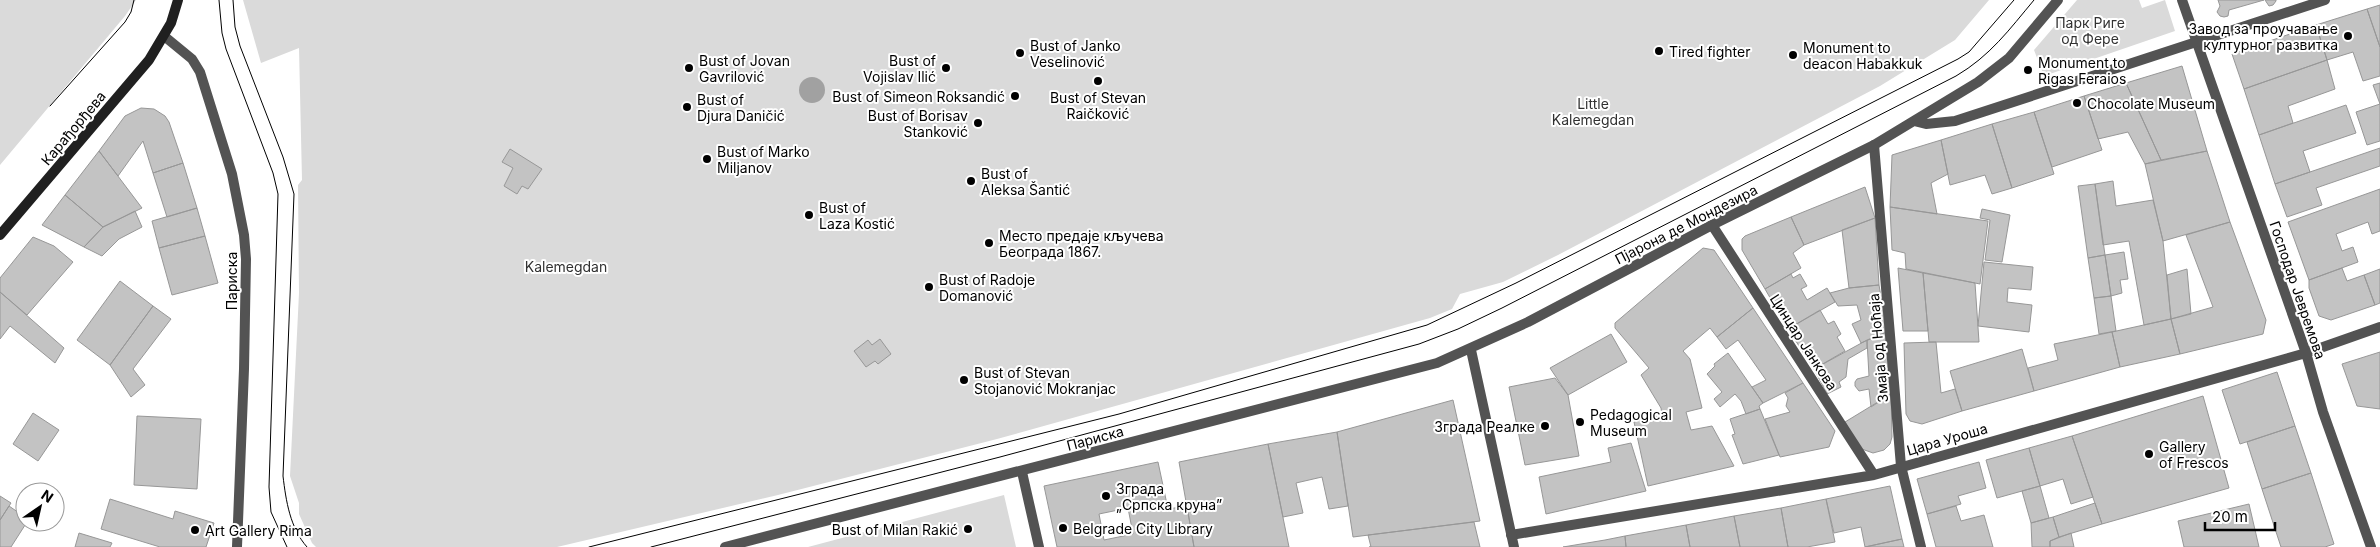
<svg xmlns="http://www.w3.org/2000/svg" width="2380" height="547" viewBox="0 0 2380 547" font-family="Inter,sans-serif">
<rect width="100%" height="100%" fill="#fff"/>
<path fill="#dadada" d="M 0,0 L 136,0 L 125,16 L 0,165 Z
M 243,0 L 1989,0 L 1955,40 L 1880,86 L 1558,255 L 1503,282 L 1460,294 L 1452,309 L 1430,318 L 997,439 L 778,495 L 557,547 L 316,547 L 312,543 L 299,514 L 299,503 L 290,476 L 299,293 L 298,185 L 302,180 L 299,48 L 261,63 Z
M 2077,0 L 2139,0 L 2142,8 L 2165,0 L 2175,31 L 2044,76 L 2034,50 Z
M 1004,495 L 1016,547 L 808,547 Z"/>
<path fill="#a1a1a1" d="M799 90a13 13 0 1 1 26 0a13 13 0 1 1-26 0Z"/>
<path fill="#c3c3c3" stroke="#979797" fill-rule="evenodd" d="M 2218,0 L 2264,0 L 2229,10 L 2228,16 L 2224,17 L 2220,16 L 2217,12 L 2220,6 Z
M 2265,0 L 2276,0 L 2276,1 L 2273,5 L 2269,6 Z
M 2380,5 L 2380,47 L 2367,9 Z
M 2367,9 L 2380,47 L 2380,76 L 2363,81 L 2353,52 L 2327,60 L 2316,25 Z
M 2316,25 L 2327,60 L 2244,89 L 2232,54 Z
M 2327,60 L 2335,89 L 2288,106 L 2293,123 L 2259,135 L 2244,89 Z
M 2182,66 L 2207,151 L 2161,160 L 2126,83 Z
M 2126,83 L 2161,160 L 2145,164 L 2128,132 L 2098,139 L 2084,96 Z
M 2380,83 L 2380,141 L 2367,145 L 2356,112 L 2380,104 L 2373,85 Z
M 2084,96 L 2102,150 L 2052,167 L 2034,112 Z
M 2346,105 L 2356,133 L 2303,151 L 2310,172 L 2275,184 L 2259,135 Z
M 141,108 L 154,109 L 165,116 L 169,122 L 183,163 L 153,173 L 143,141 L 118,176 L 99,151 L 125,116 Z
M 2034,112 L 2054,174 L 2012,188 L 1992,124 Z
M 1992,124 L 2012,188 L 1992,194 L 1985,175 L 1950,185 L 1941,140 Z
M 1941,140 L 1948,174 L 1931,183 L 1937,214 L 1890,207 L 1892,155 Z
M 2380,148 L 2380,166 L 2316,188 L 2322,205 L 2287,217 L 2275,184 Z
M 510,149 L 542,169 L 528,189 L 522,186 L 517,194 L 504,186 L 513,168 L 502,162 Z
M 99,151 L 142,208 L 103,227 L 65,195 Z
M 2207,151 L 2230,222 L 2163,241 L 2145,164 Z
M 183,163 L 197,208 L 167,217 L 153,173 Z
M 2113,181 L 2116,206 L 2153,200 L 2163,241 L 2171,319 L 2144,325 L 2129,241 L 2103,245 L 2095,184 Z
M 2095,184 L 2105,255 L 2088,258 L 2078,186 Z
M 1865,187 L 1875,218 L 1804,245 L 1791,217 Z
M 2380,189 L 2380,231 L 2372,234 L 2368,222 L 2336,234 L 2342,251 L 2353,247 L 2358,262 L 2309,280 L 2288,222 Z
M 65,195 L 103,227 L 84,247 L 42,225 Z
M 1890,207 L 1988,221 L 1980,284 L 1906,269 L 1905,253 L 1892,250 Z
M 197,208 L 205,236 L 159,248 L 152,221 Z
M 1982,209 L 2010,215 L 2002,262 L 1985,260 L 1990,220 L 1980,218 Z
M 135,211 L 142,227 L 119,239 L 102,256 L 84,247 L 103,227 Z
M 1791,217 L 1804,245 L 1793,253 L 1801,268 L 1765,289 L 1742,250 L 1742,239 L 1745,236 Z
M 1875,218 L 1879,285 L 1849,288 L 1842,230 Z
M 2230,222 L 2266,320 L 2263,334 L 2180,354 L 2171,319 L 2213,307 L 2186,235 Z
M 205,236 L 218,283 L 172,295 L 159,248 Z
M 33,237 L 54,246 L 73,262 L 27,315 L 0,292 L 0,278 Z
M 1703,248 L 1714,250 L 1753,308 L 1717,337 L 1710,328 L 1683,351 L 1690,359 L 1702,408 L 1686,412 L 1691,430 L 1712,426 L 1734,466 L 1648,486 L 1634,422 L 1662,415 L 1661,408 L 1641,375 L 1649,368 L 1615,328 L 1615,323 Z
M 2124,252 L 2128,279 L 2120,280 L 2122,293 L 2111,296 L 2105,255 Z
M 2105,255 L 2111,296 L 2094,298 L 2088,258 Z
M 1984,262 L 2033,267 L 2031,290 L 2008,288 L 2007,302 L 2032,305 L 2029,332 L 1978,326 Z
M 1898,268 L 1923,273 L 1928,331 L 1903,331 Z
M 2342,268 L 2347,281 L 2364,275 L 2375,305 L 2331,320 L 2319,316 L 2309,288 L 2309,280 Z
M 2187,269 L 2191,314 L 2171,319 L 2167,275 Z
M 2380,269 L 2380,303 L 2375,305 L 2364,275 Z
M 1923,273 L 1975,283 L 1979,342 L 1929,342 Z
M 1791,274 L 1793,278 L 1800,274 L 1807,286 L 1801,289 L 1807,300 L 1827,288 L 1835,302 L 1788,329 L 1765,289 Z
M 120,281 L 153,306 L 110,365 L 77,340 Z
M 1879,285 L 1887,332 L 1861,343 L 1852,324 L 1861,320 L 1857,305 L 1838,306 L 1830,293 L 1849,288 Z
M 0,292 L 64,348 L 55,363 L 10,326 L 0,339 Z
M 2111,296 L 2116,331 L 2099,334 L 2094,298 Z
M 153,306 L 171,319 L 133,369 L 145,385 L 131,397 L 110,365 Z
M 1753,308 L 1803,383 L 1763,403 L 1752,387 L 1766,380 L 1738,340 L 1726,349 L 1717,337 Z
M 1820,310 L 1828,324 L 1834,321 L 1841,334 L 1837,337 L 1845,351 L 1814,369 L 1788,329 Z
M 2171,319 L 2180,354 L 2120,367 L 2112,332 Z
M 1887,332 L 1891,394 L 1871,407 L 1869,389 L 1859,391 L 1855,386 L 1855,382 L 1857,379 L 1869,376 L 1867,340 Z
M 2112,332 L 2120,367 L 2034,391 L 2028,368 L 2058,360 L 2054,344 Z
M 1611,334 L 1627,362 L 1568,395 L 1550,368 Z
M 880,339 L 891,354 L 878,364 L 875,361 L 866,367 L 854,351 L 868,340 L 872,345 Z
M 1867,340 L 1867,348 L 1848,359 L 1846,377 L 1839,382 L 1841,387 L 1827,394 L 1814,369 Z
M 1936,342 L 1941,393 L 1955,389 L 1962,411 L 1922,424 L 1910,421 L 1906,414 L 1904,343 Z
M 2022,349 L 2034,391 L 1962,411 L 1950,371 Z
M 2380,352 L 2380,409 L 2357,406 L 2342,364 Z
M 1728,353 L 1763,403 L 1759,406 L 1760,409 L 1746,414 L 1741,401 L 1735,394 L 1720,407 L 1714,399 L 1722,392 L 1707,374 L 1715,366 L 1714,364 Z
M 2277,372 L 2295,426 L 2240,444 L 2222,390 Z
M 1555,378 L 1568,395 L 1579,456 L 1525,465 L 1509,387 Z
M 1803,383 L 1835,431 L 1829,447 L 1780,457 L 1765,419 L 1790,412 L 1786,406 L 1788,398 L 1785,393 Z
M 1891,394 L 1892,437 L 1890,444 L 1884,450 L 1873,453 L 1859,448 L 1845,422 Z
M 2203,396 L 2229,488 L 2102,524 L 2072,436 Z
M 1453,400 L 1480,521 L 1353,537 L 1337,432 Z
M 1760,409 L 1779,455 L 1743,464 L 1732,435 L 1735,434 L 1730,419 Z
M 33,413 L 59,430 L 38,461 L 13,444 Z
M 137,416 L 201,419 L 197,489 L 134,485 Z
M 2295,426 L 2311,473 L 2262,489 L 2247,442 Z
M 1337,432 L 1348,506 L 1329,509 L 1322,477 L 1296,483 L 1303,513 L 1283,517 L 1268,444 Z
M 2072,436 L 2093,497 L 2071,504 L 2063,479 L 2040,486 L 2029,448 Z
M 1631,443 L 1646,491 L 1546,514 L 1539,477 L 1611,462 L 1608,448 Z
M 1268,444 L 1289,547 L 1194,547 L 1179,462 Z
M 2029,448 L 2040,486 L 1997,498 L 1986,460 Z
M 1158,462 L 1168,509 L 1187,506 L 1194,547 L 1057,547 L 1044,486 ZM 1128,508 L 1133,534 L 1104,540 L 1099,514 Z
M 1979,462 L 1986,488 L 1958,496 L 1961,504 L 1927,514 L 1917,479 Z
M 2311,473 L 2334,544 L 2325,547 L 2281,547 L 2262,489 Z
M 1890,486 L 1902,539 L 1865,547 L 1861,527 L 1834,533 L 1826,499 Z
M 2040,486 L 2049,518 L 2031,523 L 2022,491 Z
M 0,496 L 11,503 L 0,520 Z
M 110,499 L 173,519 L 175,511 L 214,523 L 206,547 L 160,547 L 101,529 Z
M 1826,499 L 1835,542 L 1807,547 L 1788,547 L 1781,508 Z
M 2095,503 L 2102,524 L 2059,537 L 2053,517 Z
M 2249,504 L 2259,547 L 2184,547 L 2178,521 Z
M 9,506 L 25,517 L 25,522 L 27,522 L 11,547 L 0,547 L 0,520 Z
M 1956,506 L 1961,521 L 1984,515 L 1993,547 L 1936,547 L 1927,514 Z
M 1781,508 L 1788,547 L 1740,547 L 1734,516 Z
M 1734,516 L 1740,547 L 1690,547 L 1686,525 Z
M 2053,517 L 2059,537 L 2050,541 L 2050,547 L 2032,547 L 2031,523 Z
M 1474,522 L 1480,547 L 1369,547 L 1371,547 L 1368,535 Z
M 1686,525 L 1690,547 L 1626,547 L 1625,536 Z
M 79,533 L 112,543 L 110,547 L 75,547 Z
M 2071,533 L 2074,547 L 2050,547 L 2050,541 Z
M 1625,536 L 1626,547 L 1563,547 L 1605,540 Z
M 1902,539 L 1904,547 L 1865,547 Z"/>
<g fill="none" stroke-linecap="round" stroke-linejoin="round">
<path stroke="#535353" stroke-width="10" d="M 1022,472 L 1039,547"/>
<path stroke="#535353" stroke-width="10" d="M 2182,0 L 2306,353 L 2323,412 L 2371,547
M 1874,145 L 1901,466 L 1921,547
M 1712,225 L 1874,475
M 1511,535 L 1874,475 L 2306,353 L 2380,327"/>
<path stroke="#535353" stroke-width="10" d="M 164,36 L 192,59 L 200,72 L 232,174 L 244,235 L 246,259 L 244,369 L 237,547
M 1914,121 L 1926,124 L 1955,121 L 2325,0
M 1471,350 L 1514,547
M 725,547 L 1437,363 L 1528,322 L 1712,225 L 1874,145 L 1978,82 L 2009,58 L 2058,0"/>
<path stroke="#202020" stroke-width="10" d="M 0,235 L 149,60 L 171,23 L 178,0"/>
<path stroke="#000" stroke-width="1" d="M 219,0 L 222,33 L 226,49 L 273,173 L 278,194 L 269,487 L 271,512 L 287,547
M 233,0 L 235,27 L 240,46 L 283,157 L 294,194 L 283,476 C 286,501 290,528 307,547
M 50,106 L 125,22 L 131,12 L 134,0
M 589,547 L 1119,414 L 1427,325 L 1516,283 L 1958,59 L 1969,52 L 2014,0
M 651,547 L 1000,457 L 1419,344 L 1458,329 L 1502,308 L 1956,76 C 1990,56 2009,30 2034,0"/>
</g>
<g fill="#000" stroke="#fff" stroke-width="2">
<circle cx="2348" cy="36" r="5"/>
<circle cx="1659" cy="51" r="5"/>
<circle cx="1020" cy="53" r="5"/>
<circle cx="1793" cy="55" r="5"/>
<circle cx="689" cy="68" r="5"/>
<circle cx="946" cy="68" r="5"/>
<circle cx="2028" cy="70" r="5"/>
<circle cx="1098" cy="81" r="5"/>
<circle cx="1015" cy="96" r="5"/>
<circle cx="2077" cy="103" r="5"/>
<circle cx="687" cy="107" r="5"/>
<circle cx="978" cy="123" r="5"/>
<circle cx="707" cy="159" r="5"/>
<circle cx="971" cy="181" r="5"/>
<circle cx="809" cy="215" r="5"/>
<circle cx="989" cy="243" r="5"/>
<circle cx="929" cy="287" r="5"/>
<circle cx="964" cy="380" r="5"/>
<circle cx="1580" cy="422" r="5"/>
<circle cx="1545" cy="426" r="5"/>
<circle cx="2149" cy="454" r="5"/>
<circle cx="1106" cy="496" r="5"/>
<circle cx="1063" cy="528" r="5"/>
<circle cx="968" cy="529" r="5"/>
<circle cx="195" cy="530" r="5"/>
</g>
<g text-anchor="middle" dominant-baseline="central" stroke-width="4" stroke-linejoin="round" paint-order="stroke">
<g font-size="14" fill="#313131" stroke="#fff">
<text x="2090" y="22">Парк Риге<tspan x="2090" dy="16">од Фере</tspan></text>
<text x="1593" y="103">Little<tspan x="1593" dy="16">Kalemegdan</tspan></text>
<text x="566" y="266">Kalemegdan</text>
</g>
<g font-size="14" fill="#000" stroke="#fff" text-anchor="start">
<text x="2338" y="28" text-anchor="end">Завод за проучавање<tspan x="2338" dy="16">културног развитка</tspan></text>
<text x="1030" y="45">Bust of Janko<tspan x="1030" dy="16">Veselinović</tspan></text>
<text x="1803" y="47">Monument to<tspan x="1803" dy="16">deacon Habakkuk</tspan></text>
<text x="1669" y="51">Tired fighter</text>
<text x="699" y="60">Bust of Jovan<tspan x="699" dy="16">Gavrilović</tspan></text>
<text x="936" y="60" text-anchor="end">Bust of<tspan x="936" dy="16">Vojislav Ilić</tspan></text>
<text x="2038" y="62">Monument to<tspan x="2038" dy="16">Rigas Feraios</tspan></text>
<text x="1005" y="96" text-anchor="end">Bust of Simeon Roksandić</text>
<text x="1098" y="97" text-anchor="middle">Bust of Stevan<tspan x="1098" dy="16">Raičković</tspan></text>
<text x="697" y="99">Bust of<tspan x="697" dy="16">Djura Daničić</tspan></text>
<text x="2087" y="103">Chocolate Museum</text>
<text x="968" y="115" text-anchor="end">Bust of Borisav<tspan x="968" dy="16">Stanković</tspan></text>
<text x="717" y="151">Bust of Marko<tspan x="717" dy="16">Miljanov</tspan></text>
<text x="981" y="173">Bust of<tspan x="981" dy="16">Aleksa Šantić</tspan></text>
<text x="819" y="207">Bust of<tspan x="819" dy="16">Laza Kostić</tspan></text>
<text x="999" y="235">Место предаје кључева<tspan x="999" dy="16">Београда 1867.</tspan></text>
<text x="939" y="279">Bust of Radoje<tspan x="939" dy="16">Domanović</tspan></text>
<text x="974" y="372">Bust of Stevan<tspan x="974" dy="16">Stojanović Mokranjac</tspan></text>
<text x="1590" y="414">Pedagogical<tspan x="1590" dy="16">Museum</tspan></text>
<text x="1535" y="426" text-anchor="end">Зграда Реалке</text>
<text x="2159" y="446">Gallery<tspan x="2159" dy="16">of Frescos</tspan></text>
<text x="1116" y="488">Зграда<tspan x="1116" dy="16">„Српска круна”</tspan></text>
<text x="1073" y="528">Belgrade City Library</text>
<text x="958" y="529" text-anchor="end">Bust of Milan Rakić</text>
<text x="205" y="530">Art Gallery Rima</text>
</g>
<g font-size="14" fill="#000" stroke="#fff">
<text transform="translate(73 128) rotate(-50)">Карађорђева</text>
<text transform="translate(1686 224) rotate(-27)">Пјарона де Мондезира</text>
<text transform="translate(231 281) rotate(-90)">Париска</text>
<text transform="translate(2298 290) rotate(71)">Господар Јевремова</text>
<text transform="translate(1804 342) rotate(57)">Цинцар Јанкова</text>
<text transform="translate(1878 348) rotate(-95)">Змаја од Ноћаја</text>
<text transform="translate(1095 438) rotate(-15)">Париска</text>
<text transform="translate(1947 439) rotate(-16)">Цара Уроша</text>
</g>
</g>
<g transform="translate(40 507) rotate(34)"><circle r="24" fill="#ffffff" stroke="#999999"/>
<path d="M0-4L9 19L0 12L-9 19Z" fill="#000000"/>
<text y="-8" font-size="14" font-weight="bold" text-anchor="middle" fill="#000000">N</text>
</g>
<path d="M2205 522v8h70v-8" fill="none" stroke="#000000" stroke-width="2.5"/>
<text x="2212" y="522" font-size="15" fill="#000000" stroke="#ffffff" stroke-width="4" paint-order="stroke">20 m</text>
</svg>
